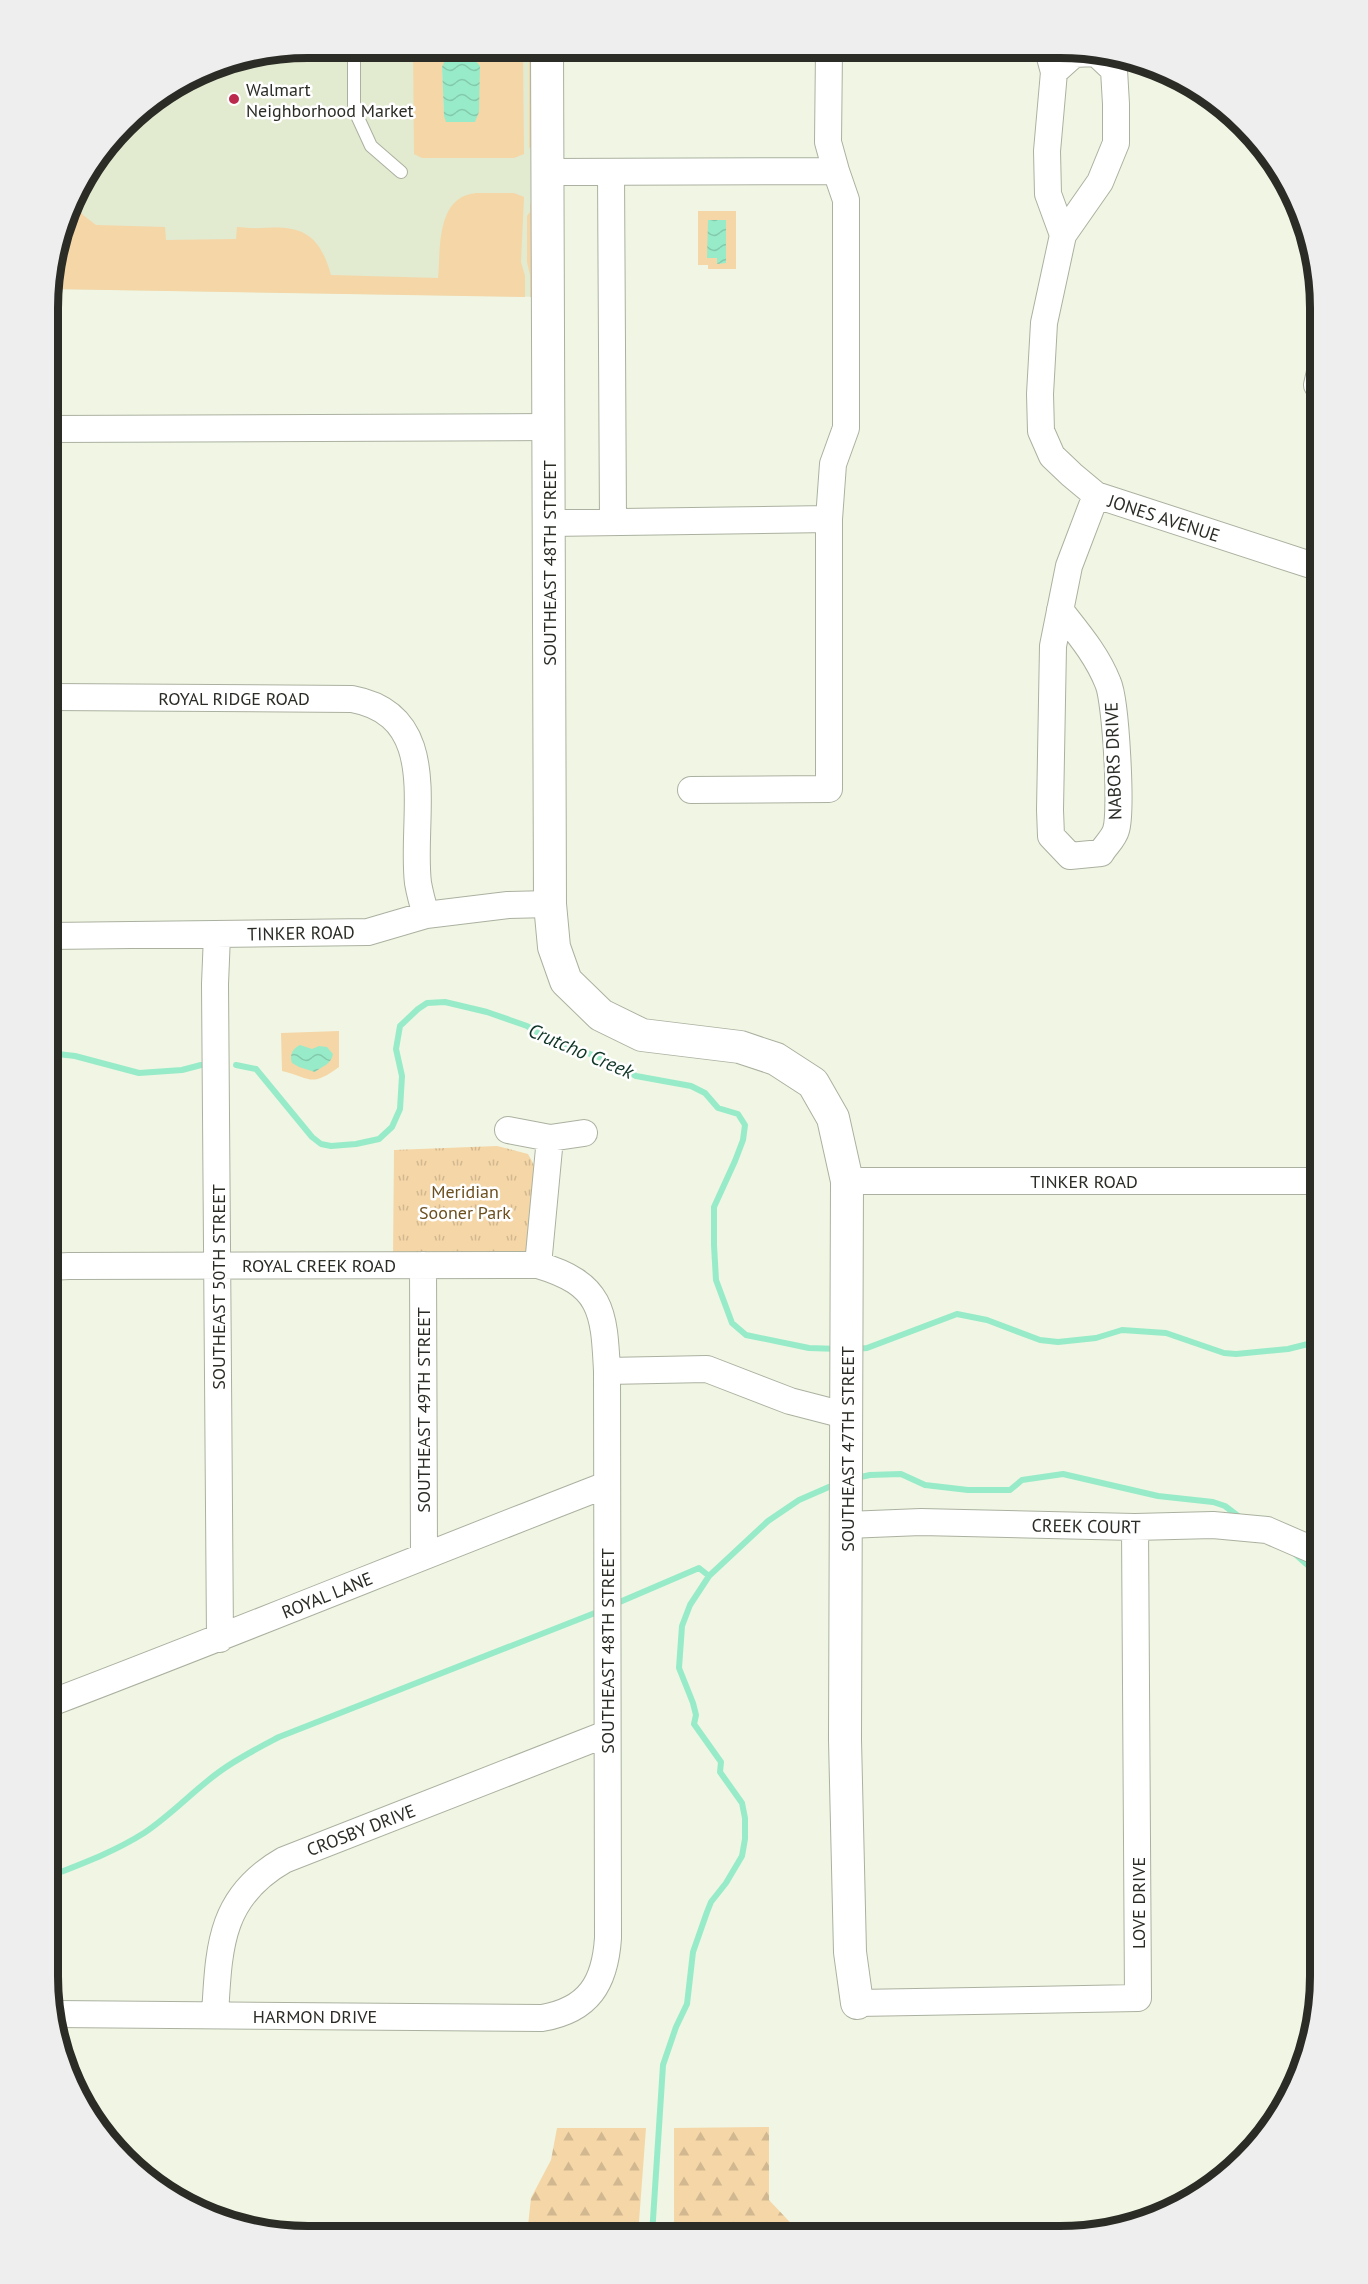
<svg xmlns="http://www.w3.org/2000/svg" width="1368" height="2284" viewBox="0 0 1368 2284" font-family="'PT Sans',sans-serif">
<defs>
<pattern id="forest-firs" width="22" height="20" patternUnits="userSpaceOnUse" patternTransform="scale(1.5)"><rect width="22" height="20" fill="#f5d6a7"/><path d="M5 1l3.5 6h-7zM16 11l3.5 6h-7z" fill="#d2b890"/></pattern>
<pattern id="park-tufts" width="24" height="20" patternUnits="userSpaceOnUse" patternTransform="scale(1.5)"><rect width="24" height="20" fill="#f5d6a7"/><path d="M3 7l-1-3M5 7V3M7 7l1-3M15 17l-1-3M17 17v-4M19 17l1-3" fill="none" stroke="#d2b890"/></pattern>
<pattern id="water-waves" width="16" height="10" patternUnits="userSpaceOnUse" patternTransform="scale(1.5)"><rect width="16" height="10" fill="#98ebc8"/><path d="M0 5q4-4 8 0t8 0" fill="none" stroke="#83caac"/></pattern>
</defs>
<rect width="100%" height="100%" fill="#f0f6e3"/>
<path fill="#e2ead0" d="M 309,48 L 547,49 L 548,297 L 50,289 L 50,275 L 75,193 L 137,113 L 209,68 Z"/>
<path fill="#f5d6a7" fill-rule="evenodd" d="M 413,48 L 521,49 L 523,55 L 524,154 L 514,158 L 422,158 L 414,154 ZM 452,58 L 469,58 L 476,60 L 469,122 L 450,122 L 444,116 L 442,67 Z
M 526,49 L 533,49 L 533,143 L 529,149 L 529,56 Z
M 476,193 L 514,193 L 524,197 L 521,262 L 525,276 L 525,297 L 50,289 L 50,275 L 73,199 L 83,215 L 96,225 L 165,227 L 166,240 L 236,239 L 237,227 C 244,227 252,229 260,228 C 302,225 319,233 331,275 L 438,278 C 441,251 435,197 476,193 Z
M 530,203 L 532,205 L 535,297 L 530,297 L 530,275 L 527,262 L 527,216 L 530,212 Z
M 698,211 L 736,211 L 736,269 L 708,269 L 708,265 L 698,265 Z
M 339,1031 L 339,1067 C 310,1088 312,1078 282,1071 L 281,1033 Z"/>
<path fill="url(#forest-firs)" d="M 769,2127 L 769,2200 L 802,2235 L 671,2235 L 674,2221 L 674,2128 Z
M 557,2128 L 646,2128 L 638,2235 L 527,2235 L 531,2198 L 551,2160 Z"/>
<path fill="url(#park-tufts)" d="M 497,1146 L 528,1154 L 533,1163 L 536,1175 L 530,1246 L 526,1254 L 393,1256 L 394,1150 Z"/>
<path fill="url(#water-waves)" d="M 452,58 C 463,58 473,56 480,66 L 479,112 L 475,122 L 446,122 L 444,116 L 442,67 L 445,60 Z
M 708,220 L 726,220 L 726,263 L 717,264 L 717,258 L 707,258 Z
M 300,1045 L 312,1049 L 319,1046 L 327,1047 L 333,1054 C 331,1065 322,1066 315,1072 L 299,1067 L 292,1063 C 289,1055 293,1048 300,1045 Z"/>
<g fill="none" stroke-linecap="round" stroke-linejoin="round">
<path stroke="#98ebc8" stroke-width="6" d="M 49,1053 L 75,1056 L 139,1073 L 182,1070 L 201,1065
M 236,1065 L 256,1069 L 312,1137 L 321,1144 L 331,1146 L 356,1144 L 379,1139 L 392,1127 L 400,1109 L 402,1076 L 396,1049 L 400,1026 L 418,1009 L 427,1003 L 445,1002 L 487,1012 L 527,1026 L 548,1039 L 607,1060 L 636,1076 L 691,1086 L 705,1093 L 718,1108 L 738,1114 L 745,1125 L 743,1140 L 735,1161 L 714,1207 L 714,1245 L 716,1280 L 732,1323 L 746,1335 L 809,1348 L 839,1349
M 855,1349 L 867,1348 L 957,1314 L 987,1320 L 1040,1340 L 1058,1342 L 1096,1338 L 1122,1330 L 1166,1333 L 1224,1353 L 1236,1354 L 1288,1349 L 1320,1341
M 856,1478 L 870,1475 L 901,1474 L 925,1485 L 968,1490 L 1010,1490 L 1022,1480 L 1063,1474 L 1158,1496 L 1213,1502 L 1225,1506 L 1242,1519
M 1295,1554 L 1320,1576
M 615,1604 L 699,1568 L 709,1576
M 48,1877 C 81,1864 114,1852 144,1833 C 171,1815 193,1791 219,1772 C 238,1758 258,1748 279,1737 L 600,1611
M 652,2235 L 663,2065 L 676,2027 L 687,2004 L 693,1952 L 707,1912 L 711,1902 L 726,1883 L 742,1856 L 745,1839 L 745,1818 L 742,1803 L 720,1772 L 721,1762 L 694,1724 L 696,1715 L 693,1703 L 679,1668 L 682,1626 L 690,1605 L 709,1576 L 768,1521 L 799,1500 L 838,1483"/>
<defs>
<path id="service" d="M 354,48 L 354,109 L 371,146 L 401,172"/>
<path id="minor" d="M 1048,50 L 1054,72 L 1074,54 L 1096,53 L 1114,70 L 1116,104 L 1116,143 L 1100,182 L 1063,235 L 1044,323 L 1040,394 L 1041,431 L 1052,456 L 1072,475 L 1096,495 L 1320,568
M 1054,72 L 1047,151 L 1048,194 L 1063,235
M 548,172 L 836,171 L 828,142 L 829,50
M 611,172 L 613,522
M 1320,390 L 1317,385 L 1320,372
M 50,429 L 549,427
M 549,523 L 829,519
M 1060,610 C 1078,633 1097,655 1108,683 C 1116,701 1122,812 1116,830 C 1114,838 1105,846 1101,853 L 1070,856 L 1051,836 L 1050,810 L 1053,646 L 1069,566 L 1096,495
M 50,697 L 352,699 C 444,716 410,817 418,883 C 420,894 423,905 426,915
M 691,790 L 829,789 L 829,519 L 833,464 L 846,428 L 846,200 L 836,171
M 217,935 L 215,984 L 220,1639
M 49,936 L 368,932 L 426,915 L 508,905 L 550,904
M 508,1130 L 550,1138 L 584,1133
M 847,1181 L 1320,1181
M 423,1265 L 424,1556
M 538,1265 L 550,1138
M 49,1267 L 69,1266 L 538,1265 C 602,1284 604,1310 607,1371 L 608,1938 C 605,1983 589,2010 542,2018 L 56,2014
M 607,1371 L 707,1369 L 790,1401 L 848,1416
M 847,1525 L 921,1522 L 1135,1527 L 1213,1525 L 1267,1530 L 1320,1553
M 48,1704 C 235,1633 420,1557 606,1485
M 857,2003 L 1138,1998 L 1135,1527
M 215,2015 C 219,1948 219,1897 284,1860 L 606,1734"/>
<path id="tertiary" d="M 547,49 L 550,904 L 554,947 L 566,981 L 601,1015 L 642,1035 L 740,1047 L 776,1059 L 813,1083 L 833,1118 L 847,1181 L 845,1740 L 850,1952 L 857,2003"/>
</defs>
<use href="#service" stroke="#abb1a0" stroke-width="14"/>
<use href="#minor" stroke="#abb1a0" stroke-width="28"/>
<use href="#tertiary" stroke="#abb1a0" stroke-width="34"/>
<use href="#service" stroke="#fff" stroke-width="12"/>
<use href="#minor" stroke="#fff" stroke-width="26"/>
<use href="#tertiary" stroke="#fff" stroke-width="32"/>
</g>
<circle fill="#bb2a4c" stroke="#fff" stroke-width="2" cx="234" cy="99" r="6"/>
<g text-anchor="middle" dominant-baseline="central" stroke-width="5" stroke-linejoin="round" paint-order="stroke">
<g font-size="18" fill="#2a2c25" stroke="#fff" text-anchor="start">
<text x="246" y="89">Walmart<tspan x="246" dy="21">Neighborhood Market</tspan></text>
</g>
<g font-size="18" fill="#2a2c25" stroke="#fff">
<text transform="translate(1164 518) rotate(18)">JONES AVENUE</text>
<text transform="translate(549 563) rotate(-90)">SOUTHEAST 48TH STREET</text>
<text x="234" y="698">ROYAL RIDGE ROAD</text>
<text transform="translate(1113 761) rotate(-92)">NABORS DRIVE</text>
<text transform="translate(301 933) rotate(-1)">TINKER ROAD</text>
<text x="1084" y="1181">TINKER ROAD</text>
<text x="319" y="1265">ROYAL CREEK ROAD</text>
<text transform="translate(218 1287) rotate(-90)">SOUTHEAST 50TH STREET</text>
<text transform="translate(423 1410) rotate(-90)">SOUTHEAST 49TH STREET</text>
<text transform="translate(847 1449) rotate(-90)">SOUTHEAST 47TH STREET</text>
<text transform="translate(1086 1526) rotate(1)">CREEK COURT</text>
<text transform="translate(327 1595) rotate(-22)">ROYAL LANE</text>
<text transform="translate(607 1651) rotate(-90)">SOUTHEAST 48TH STREET</text>
<text transform="translate(361 1830) rotate(-21)">CROSBY DRIVE</text>
<text transform="translate(1138 1903) rotate(-90)">LOVE DRIVE</text>
<text x="315" y="2016">HARMON DRIVE</text>
</g>
<g font-size="18" fill="#6b4f1e" stroke="#fff">
<text x="465" y="1191">Meridian<tspan x="465" dy="21">Sooner Park</tspan></text>
</g>
<g font-size="20" font-style="italic" fill="#0f3527" stroke="#fff">
<text transform="translate(581 1051) rotate(23)">Crutcho Creek</text>
</g>
</g>
<path d="M0 0H1368V2284H0ZM308 58H1060A250 250 0 0 1 1310 308V1976A250 250 0 0 1 1060 2226H308A250 250 0 0 1 58 1976V308A250 250 0 0 1 308 58Z" fill="#eee" fill-rule="evenodd"/>
<path fill="none" stroke="#2a2c25" stroke-width="8" d="M308 58H1060A250 250 0 0 1 1310 308V1976A250 250 0 0 1 1060 2226H308A250 250 0 0 1 58 1976V308A250 250 0 0 1 308 58Z"/>
</svg>
